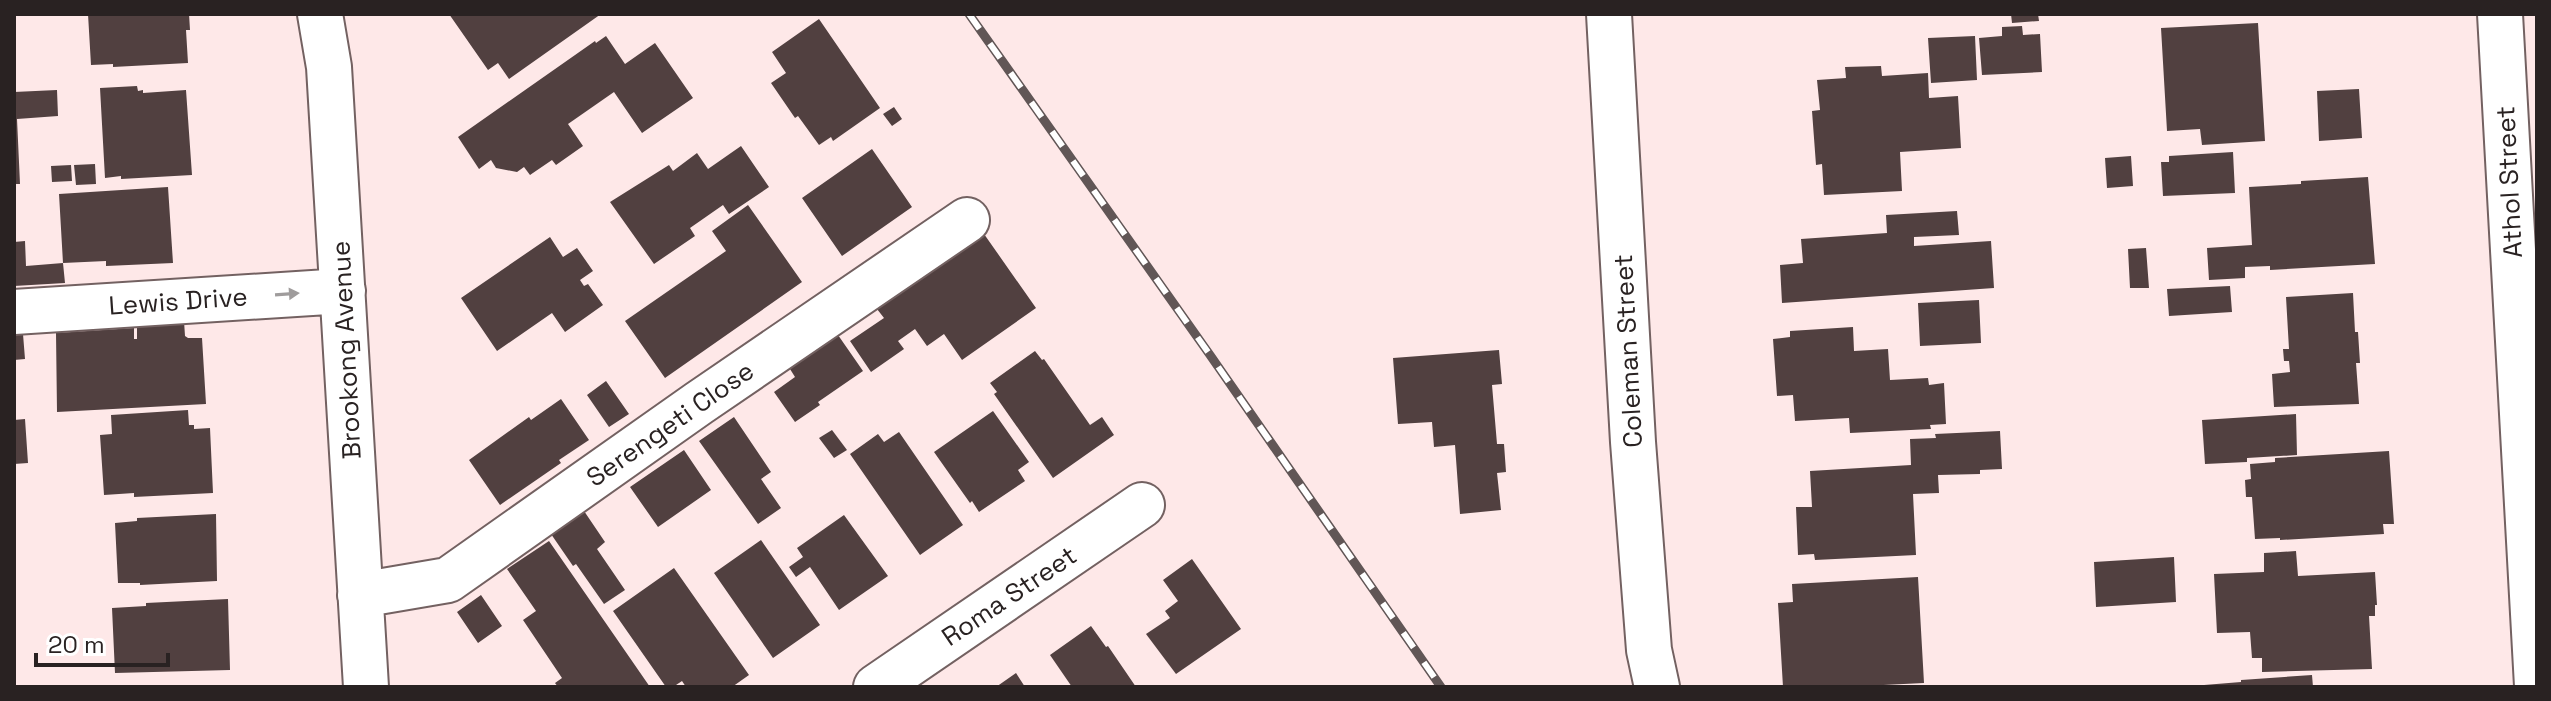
<svg xmlns="http://www.w3.org/2000/svg" width="2551" height="701" viewBox="0 0 2551 701" font-family="'Space Grotesk',sans-serif">
<rect width="100%" height="100%" fill="#fee8e8"/>
<path fill="#514040" d="M 88,14 L 189,14 L 190,30 L 186,30 L 188,63 L 113,67 L 113,64 L 91,65 Z
M 449,14 L 601,14 L 509,79 L 498,63 L 488,70 Z
M 2011,14 L 2038,14 L 2039,21 L 2012,23 Z
M 819,19 L 880,108 L 833,141 L 831,137 L 819,145 L 798,116 L 795,118 L 771,83 L 786,73 L 772,52 Z
M 2258,23 L 2265,141 L 2202,145 L 2200,129 L 2167,131 L 2161,28 Z
M 2022,26 L 2023,35 L 2040,34 L 2042,72 L 1982,75 L 1979,38 L 2002,36 L 2002,27 Z
M 606,36 L 625,64 L 655,43 L 693,98 L 642,133 L 614,92 L 568,124 L 583,146 L 556,165 L 552,160 L 530,175 L 524,167 L 517,172 L 496,168 L 491,160 L 479,169 L 458,137 L 595,41 L 596,43 Z
M 1975,36 L 1977,80 L 1931,83 L 1928,38 Z
M 1881,66 L 1882,76 L 1928,73 L 1929,98 L 1958,96 L 1961,148 L 1900,152 L 1902,191 L 1824,195 L 1822,164 L 1816,165 L 1812,111 L 1820,110 L 1817,80 L 1846,78 L 1845,67 Z
M 137,86 L 138,91 L 143,90 L 143,93 L 186,90 L 192,175 L 121,179 L 121,176 L 105,178 L 100,88 Z
M 2359,89 L 2362,138 L 2319,141 L 2317,91 Z
M 57,90 L 58,116 L 17,119 L 20,184 L 14,184 L 14,92 Z
M 894,107 L 902,119 L 892,126 L 883,114 Z
M 741,146 L 769,187 L 729,214 L 723,205 L 690,228 L 695,236 L 654,264 L 610,202 L 669,165 L 673,171 L 697,153 L 708,169 Z
M 872,149 L 912,207 L 842,256 L 802,198 Z
M 2233,152 L 2235,193 L 2163,196 L 2161,162 L 2169,162 L 2169,156 Z
M 2131,156 L 2133,186 L 2107,188 L 2105,158 Z
M 95,164 L 96,184 L 76,185 L 74,165 Z
M 71,165 L 72,181 L 52,182 L 51,166 Z
M 2368,177 L 2375,264 L 2270,270 L 2270,266 L 2245,267 L 2245,278 L 2209,280 L 2207,248 L 2252,245 L 2249,187 L 2301,184 L 2301,181 Z
M 168,187 L 173,263 L 106,266 L 106,261 L 63,263 L 59,194 Z
M 748,205 L 802,282 L 665,378 L 625,321 L 726,251 L 712,231 Z
M 1957,211 L 1959,235 L 1914,237 L 1914,246 L 1991,241 L 1994,288 L 1782,303 L 1780,265 L 1803,263 L 1801,239 L 1887,233 L 1886,215 Z
M 984,234 L 1036,308 L 962,360 L 944,334 L 927,346 L 915,329 L 898,341 L 904,349 L 871,372 L 850,341 L 884,318 L 877,309 Z
M 550,237 L 563,257 L 577,248 L 593,271 L 580,280 L 584,286 L 588,284 L 603,305 L 565,332 L 552,313 L 497,351 L 461,298 Z
M 25,241 L 26,266 L 63,263 L 65,283 L 14,286 L 14,242 Z
M 2146,248 L 2149,288 L 2130,288 L 2128,249 Z
M 2230,286 L 2232,312 L 2169,316 L 2167,289 Z
M 2353,293 L 2355,332 L 2358,332 L 2360,363 L 2356,363 L 2359,404 L 2274,407 L 2272,374 L 2290,372 L 2289,361 L 2284,361 L 2283,349 L 2289,349 L 2286,297 Z
M 1979,300 L 1981,343 L 1920,346 L 1918,303 Z
M 184,321 L 185,336 L 188,338 L 202,338 L 206,404 L 57,412 L 56,333 L 134,328 L 134,339 L 137,339 L 137,323 Z
M 1853,327 L 1854,351 L 1888,349 L 1890,380 L 1928,378 L 1929,385 L 1944,383 L 1946,424 L 1930,425 L 1931,429 L 1850,433 L 1849,418 L 1795,421 L 1793,395 L 1777,396 L 1773,339 L 1790,337 L 1790,331 Z
M 14,329 L 23,334 L 25,359 L 14,360 Z
M 838,335 L 863,371 L 818,402 L 820,405 L 795,422 L 774,392 L 795,377 L 790,369 Z
M 1499,350 L 1502,384 L 1492,385 L 1497,444 L 1504,444 L 1506,472 L 1497,473 L 1501,510 L 1460,514 L 1455,445 L 1434,447 L 1432,422 L 1398,424 L 1393,358 Z
M 1035,351 L 1042,360 L 1044,359 L 1090,425 L 1102,417 L 1114,435 L 1053,478 L 994,394 L 997,392 L 990,383 Z
M 606,381 L 629,414 L 609,427 L 587,395 Z
M 561,399 L 589,440 L 559,460 L 561,463 L 500,505 L 469,460 L 529,417 L 531,420 Z
M 188,410 L 189,425 L 194,425 L 194,429 L 210,428 L 213,493 L 134,497 L 134,493 L 104,495 L 100,435 L 112,434 L 111,415 Z
M 993,411 L 1029,462 L 1018,470 L 1025,481 L 979,512 L 972,501 L 970,503 L 934,452 Z
M 2296,414 L 2297,455 L 2247,458 L 2247,462 L 2205,464 L 2202,420 Z
M 734,417 L 771,472 L 761,479 L 781,508 L 758,524 L 699,441 Z
M 25,419 L 28,463 L 14,464 L 14,420 Z
M 832,430 L 847,450 L 834,458 L 819,438 Z
M 2000,431 L 2002,469 L 1980,470 L 1980,474 L 1938,475 L 1939,493 L 1913,494 L 1916,555 L 1815,560 L 1814,554 L 1798,555 L 1796,507 L 1812,507 L 1810,471 L 1911,465 L 1910,439 L 1936,438 L 1935,434 Z
M 899,432 L 963,525 L 920,555 L 850,454 L 878,434 L 884,442 Z
M 684,450 L 711,490 L 658,527 L 630,487 Z
M 2389,451 L 2394,524 L 2383,524 L 2384,534 L 2280,540 L 2280,538 L 2255,539 L 2252,497 L 2246,497 L 2245,480 L 2251,479 L 2250,464 L 2275,462 L 2275,458 Z
M 584,511 L 605,542 L 597,549 L 625,590 L 604,604 L 576,564 L 573,566 L 551,534 Z
M 216,514 L 217,581 L 140,585 L 140,583 L 118,583 L 115,523 L 137,521 L 137,518 Z
M 844,515 L 888,576 L 839,610 L 810,567 L 796,577 L 789,567 L 803,557 L 797,548 Z
M 761,540 L 820,625 L 773,658 L 714,573 Z
M 549,541 L 650,687 L 558,687 L 555,683 L 562,678 L 523,620 L 536,611 L 507,569 Z
M 2296,551 L 2298,576 L 2375,572 L 2377,605 L 2375,605 L 2375,616 L 2369,616 L 2372,669 L 2262,672 L 2262,658 L 2252,658 L 2250,632 L 2217,633 L 2214,574 L 2264,572 L 2264,553 Z
M 2174,557 L 2176,602 L 2096,607 L 2094,562 Z
M 1192,559 L 1241,629 L 1176,674 L 1146,634 L 1170,618 L 1165,611 L 1178,601 L 1163,580 Z
M 674,568 L 749,675 L 732,687 L 686,687 L 682,681 L 673,687 L 666,687 L 613,611 Z
M 1918,577 L 1924,683 L 1843,687 L 1783,687 L 1778,603 L 1793,602 L 1792,584 Z
M 481,595 L 502,626 L 478,643 L 457,612 Z
M 228,599 L 230,670 L 115,673 L 112,608 L 146,606 L 146,603 Z
M 1091,626 L 1106,647 L 1108,646 L 1136,687 L 1072,687 L 1050,655 Z
M 1016,673 L 1025,687 L 996,687 Z
M 2312,675 L 2313,687 L 2204,687 L 2204,685 L 2241,682 L 2241,680 Z"/>
<g fill="none" stroke-linecap="round" stroke-linejoin="round">
<defs>
<path id="minor" d="M 320,14 L 329,67 L 366,687
M 1609,14 L 1633,442 L 1649,650 L 1657,687
M 2500,14 L 2537,686
M 14,312 L 343,291
M 360,595 L 448,580 L 699,403 L 967,220
M 876,687 L 1142,505"/>
</defs>
<use href="#minor" stroke="#736161" stroke-width="48"/>
<use href="#minor" stroke="#fff" stroke-width="44"/>
<defs>
<path id="rail" d="M 969,14 L 1210,355 L 1441,687"/>
</defs>
<use href="#rail" stroke="#615656" stroke-width="9"/>
<use href="#rail" stroke="#fff" stroke-width="6" stroke-dasharray="18" stroke-linecap="butt"/>
</g>
<defs><path id="oneway-solid" d="M-6-.8H1V-3.2L6.5 0L1 3.2V.8H-6Z" transform="scale(2)"/></defs>
<use fill="#9f9c9c" href="#oneway-solid" transform="translate(287 294) rotate(-4)"/>
<g text-anchor="middle" dominant-baseline="central" stroke-width="8" stroke-linejoin="round" paint-order="stroke">
<g font-size="26" fill="#292222" stroke="#fff">
<text transform="translate(2509 182) rotate(-93)">Athol Street</text>
<text transform="translate(178 301) rotate(-4)">Lewis Drive</text>
<text transform="translate(346 350) rotate(-93)">Brookong Avenue</text>
<text transform="translate(1628 351) rotate(-93)">Coleman Street</text>
<text transform="translate(670 424) rotate(-35)">Serengeti Close</text>
<text transform="translate(1009 596) rotate(-34)">Roma Street</text>
</g>
</g>
<rect width="2551" height="701" fill="none" stroke="#292222" stroke-width="32"/>
<path d="M36 653v12h132v-12" fill="none" stroke="#292222" stroke-width="4"/>
<text x="48" y="653" font-size="24" fill="#292222" stroke="#ffffff" stroke-width="6" paint-order="stroke">20 m</text>
</svg>
